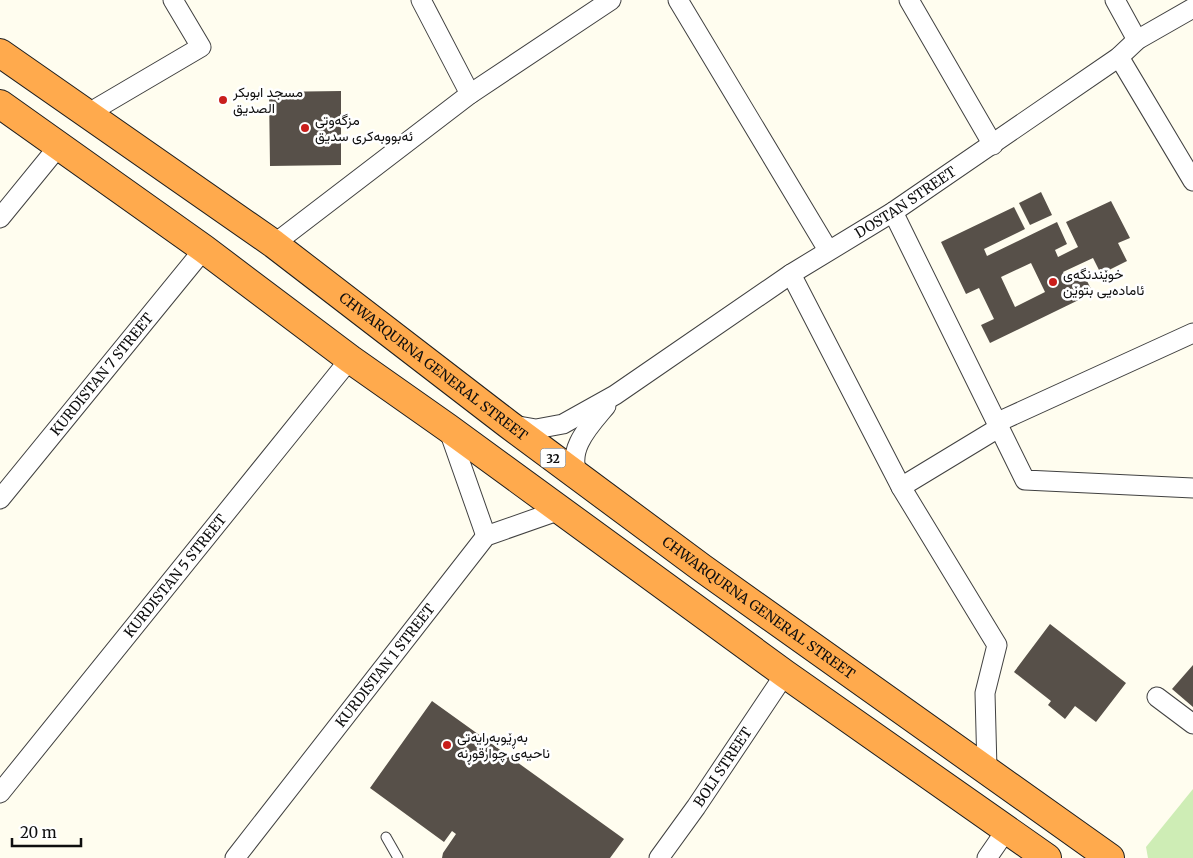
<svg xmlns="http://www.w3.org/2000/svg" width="1193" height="858" viewBox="0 0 1193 858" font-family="Merriweather,Vazirmatn,serif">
<rect width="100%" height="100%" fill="#fffdef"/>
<path fill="#ceedb5" d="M 1193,789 L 1193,858 L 1148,858 L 1146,847 Z"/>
<path fill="#575049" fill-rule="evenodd" d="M 341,91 L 341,165 L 270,166 L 269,92 Z
M 1041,192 L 1052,215 L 1030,225 L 1019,203 Z
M 1111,201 L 1130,238 L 1118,243 L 1127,261 L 1101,274 L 1093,258 L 1063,272 L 1068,281 L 1083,273 L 1093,293 L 990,343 L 981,325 L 994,319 L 979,288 L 966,294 L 941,242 L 1014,207 L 1025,229 L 984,249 L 987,256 L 1057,222 L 1067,244 L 1055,250 L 1058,257 L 1078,247 L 1066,222 ZM 1031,263 L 1045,292 L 1015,307 L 1001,277 Z
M 1050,624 L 1126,683 L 1096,722 L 1075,706 L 1065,719 L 1048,705 L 1051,701 L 1014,672 Z
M 1193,665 L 1193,707 L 1172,689 Z
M 432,701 L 624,839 L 610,858 L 442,858 L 443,853 L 456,834 L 452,831 L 444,842 L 370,788 Z"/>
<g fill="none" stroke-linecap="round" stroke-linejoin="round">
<defs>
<path id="lane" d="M 386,837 L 398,858"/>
<g id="street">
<path d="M 421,0 L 470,94"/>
<path d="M 678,0 L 828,250"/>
<path d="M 909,0 L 993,145"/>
<path d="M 1115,0 L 1137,40"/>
<path d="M 1119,57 L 1193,181"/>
<path d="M 87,114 L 201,47 L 173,0"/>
<path d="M 893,212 L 1025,480 L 1193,488"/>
<path d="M 0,218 L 58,147"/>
<path d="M 274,244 L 470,94 L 611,0"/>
<path d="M 791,274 L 901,487 L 997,645 L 985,693 L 987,769"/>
<path d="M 998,422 L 1193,333"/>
<path id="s1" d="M 513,425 L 536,429 L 563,424 L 615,395 L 791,274 L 893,212 L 1119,57 L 1137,40 L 1193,8"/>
<path d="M 448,428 L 486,536"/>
<path d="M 580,478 C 563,452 591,424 606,406"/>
<path d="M 901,487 L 1000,427"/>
<path id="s2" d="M 0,499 L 204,249"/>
<path d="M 1157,697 L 1193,724"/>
<path id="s3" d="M 0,793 L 350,359"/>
<path id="s4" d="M 235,858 L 486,536 L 560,510"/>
<path id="s5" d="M 659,858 L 696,807 L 785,674"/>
<path d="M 987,858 L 1007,829"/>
</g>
<g id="highway">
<path id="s6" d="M 0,53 L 274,244 L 508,424 L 702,568 L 1110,858"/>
<path d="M 0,104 L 204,249 L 350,359 L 448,428 L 785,674 L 1047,858"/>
</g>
</defs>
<use href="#lane" stroke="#414141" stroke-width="11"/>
<use href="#street" stroke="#414141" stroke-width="21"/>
<use href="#highway" stroke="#1f1f1f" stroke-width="30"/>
<use href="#lane" stroke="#fff" stroke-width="9"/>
<use href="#street" stroke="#fff" stroke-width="19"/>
<use href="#highway" stroke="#ffaa4d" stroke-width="28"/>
</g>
<g fill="#c91e1b" stroke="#fff" stroke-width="2">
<circle cx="223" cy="100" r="5"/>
<circle cx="305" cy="128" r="5"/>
<circle cx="1053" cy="282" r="5"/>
<circle cx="447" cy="745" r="5"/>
</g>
<g text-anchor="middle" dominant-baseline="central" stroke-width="5" stroke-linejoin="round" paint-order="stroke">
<rect fill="#fff" stroke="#565656" stroke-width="1" x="540.5" y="448.5" width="25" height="19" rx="4"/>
<g font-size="12" font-weight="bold" fill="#0e0e0e">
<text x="553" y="458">32</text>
</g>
<g font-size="14" fill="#0e0e0e" stroke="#fff" text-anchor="start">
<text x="233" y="92">مسجد ابوبكر<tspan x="233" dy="16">الصديق</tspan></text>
<text x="315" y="120">مزگەوتی<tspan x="315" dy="16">ئەبووبەکری سدیق</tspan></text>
<text x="1063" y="274">خوێندنگەی<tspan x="1063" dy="16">ئامادەیی بتوێن</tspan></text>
<text x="457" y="737">بەڕێوبەرایەتی<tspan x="457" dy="16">ناحیەی چوارقوڕنە</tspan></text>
</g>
<g font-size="14" fill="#0e0e0e" stroke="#fff">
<text stroke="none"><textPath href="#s1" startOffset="459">DOSTAN STREET</textPath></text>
<text stroke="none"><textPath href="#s6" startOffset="535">CHWARQURNA GENERAL STREET</textPath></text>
<text stroke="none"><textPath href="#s2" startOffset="161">KURDISTAN 7 STREET</textPath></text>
<text stroke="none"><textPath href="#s3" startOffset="279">KURDISTAN 5 STREET</textPath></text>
<text stroke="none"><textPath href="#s6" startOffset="940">CHWARQURNA GENERAL STREET</textPath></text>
<text stroke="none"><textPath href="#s4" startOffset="244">KURDISTAN 1 STREET</textPath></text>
<text stroke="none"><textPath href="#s5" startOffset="111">BOLI STREET</textPath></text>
</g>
</g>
<path d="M12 838v8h69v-8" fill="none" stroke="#0e0e0e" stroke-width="2.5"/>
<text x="20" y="838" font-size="15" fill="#0e0e0e" stroke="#ffffff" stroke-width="4" paint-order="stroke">20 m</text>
</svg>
